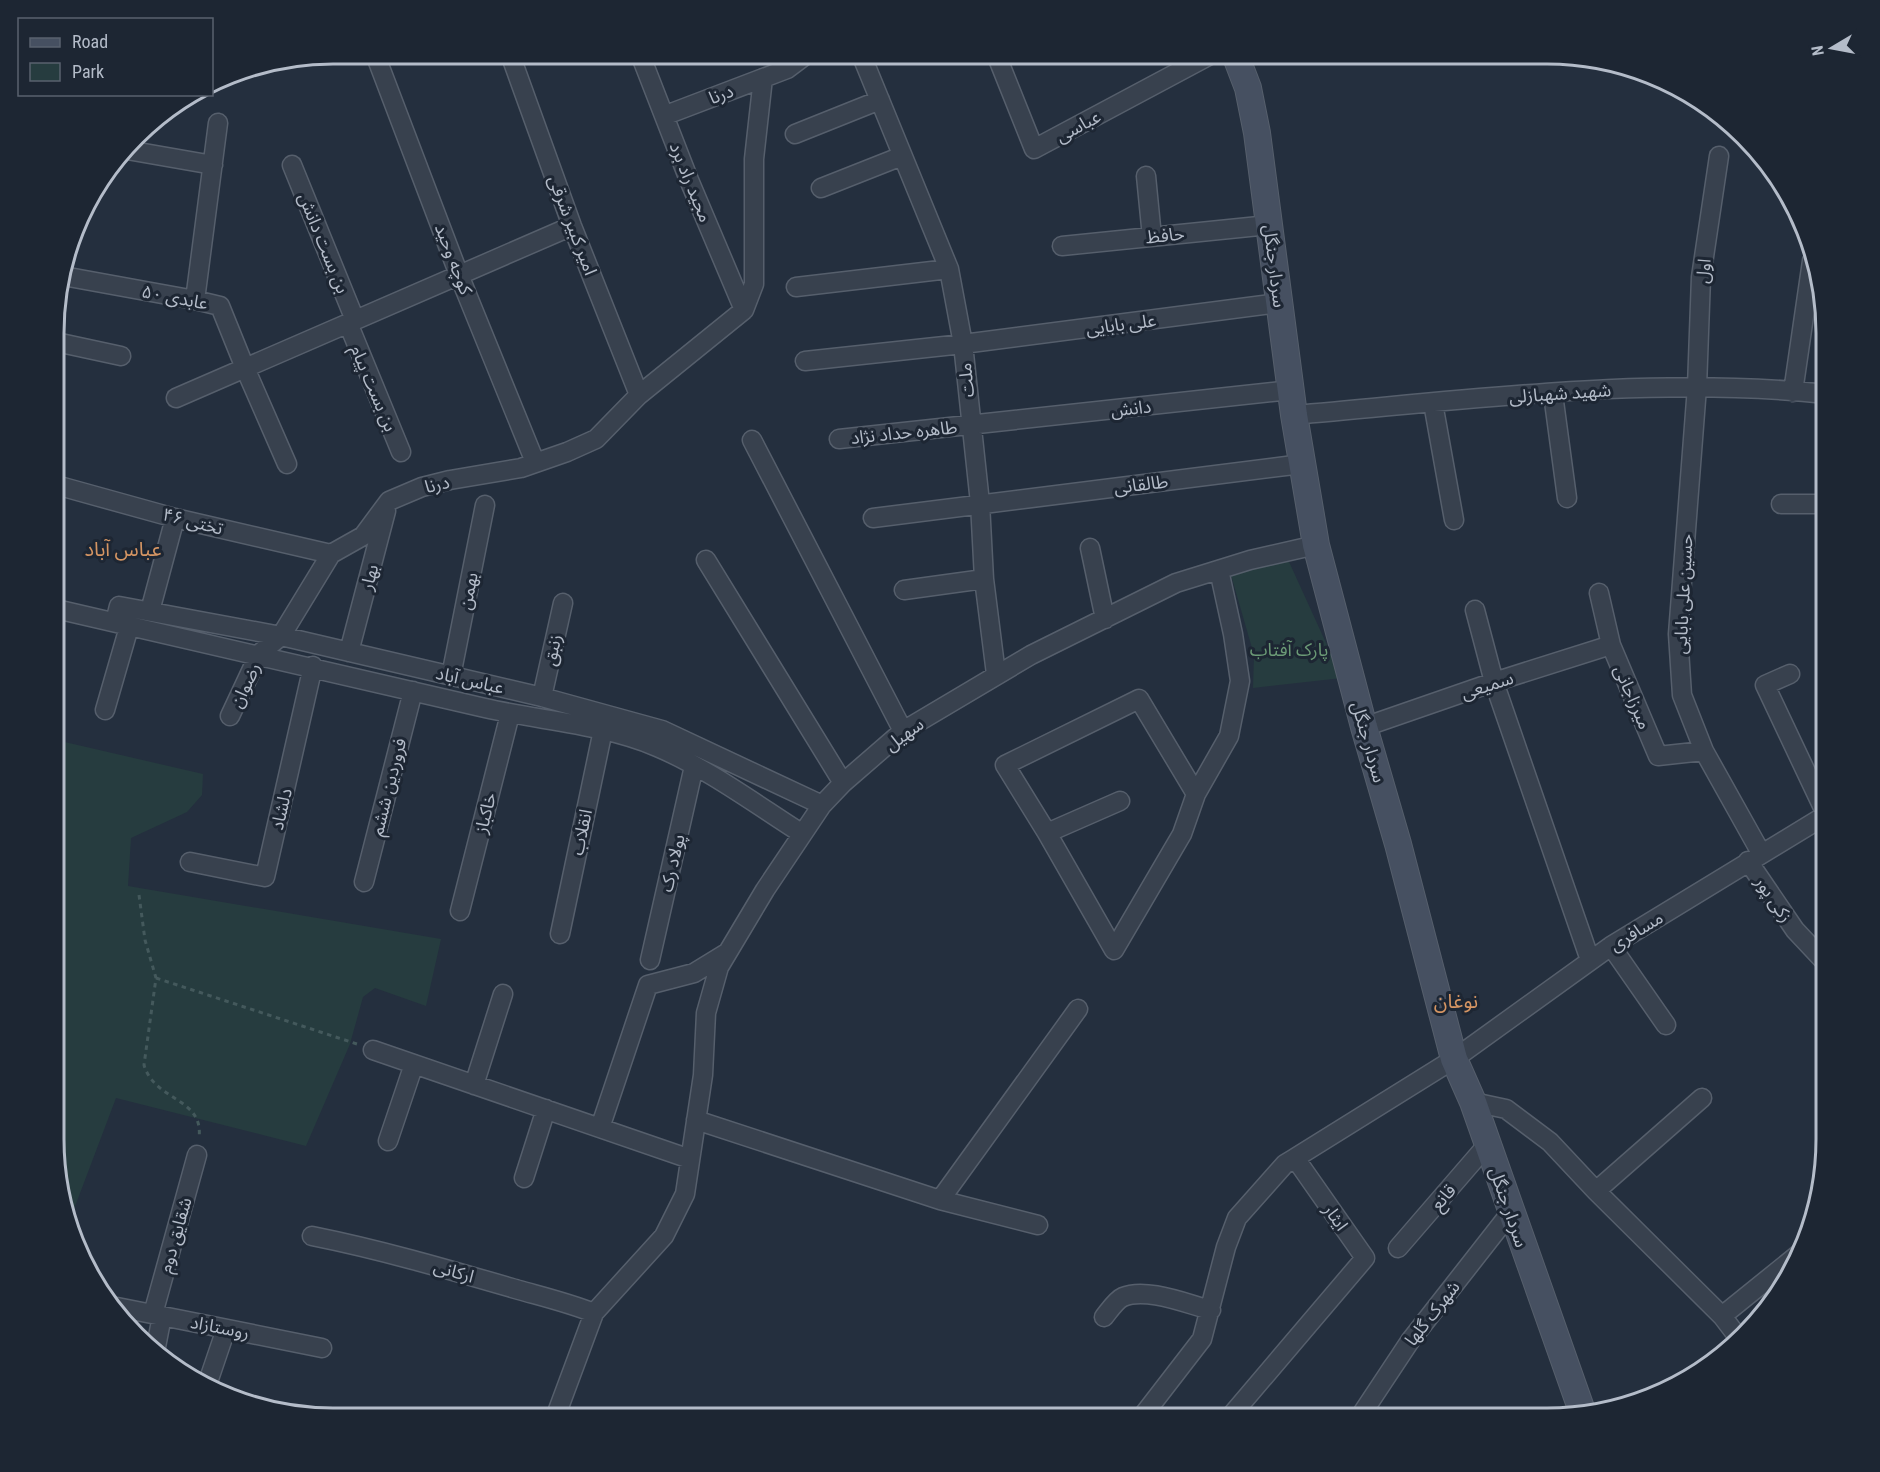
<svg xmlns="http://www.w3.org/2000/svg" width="1880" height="1472" viewBox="0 0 1880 1472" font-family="'Roboto Condensed','Noto Sans Arabic',sans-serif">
<rect width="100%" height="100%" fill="#242f3e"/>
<path fill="#263c3f" d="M 1285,553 L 1342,678 L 1253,688 L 1254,655 L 1231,575 Z
M 56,740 L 203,774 L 202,795 L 187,812 L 131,838 L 128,886 L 441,939 L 426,1006 L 375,988 L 363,997 L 350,1044 L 306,1146 L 116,1098 L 71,1217 L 55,1157 Z"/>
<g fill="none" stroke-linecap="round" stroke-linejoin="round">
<defs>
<path id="minor" d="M 375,54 L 459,275 L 535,462
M 510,54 L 572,226 L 639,395
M 640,54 L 689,180 L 744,310
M 861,54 L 949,269 L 963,344 L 980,503 L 984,579 L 996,674
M 996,54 L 1034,149 L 1212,54
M 666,115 L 787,69 L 807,54
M 795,134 L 880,100
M 127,150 L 213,165
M 1719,156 L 1701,277 L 1697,387 L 1678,634 L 1682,695 L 1704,751 L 1761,853
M 292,165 L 355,320
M 1146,176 L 1152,237
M 821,188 L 902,156
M 1062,246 L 1269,225
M 63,276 L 195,300 L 220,306 L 245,368 L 287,464
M 796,287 L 949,269
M 195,300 L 218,123
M 348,323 L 401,452
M 56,342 L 121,356
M 805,361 L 963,344 L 1279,303
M 1793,392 L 1812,261
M 1553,394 L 1567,498
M 176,398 L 572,226
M 1433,403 L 1454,520
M 1294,415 C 1469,400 1651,375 1826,394
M 839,439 L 1291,390
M 752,440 L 903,731
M 56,485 L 175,518 L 331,554
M 1781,504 L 1826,504
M 873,518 L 1302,464
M 1090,548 L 1105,619
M 706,560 L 843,783
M 904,590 L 984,579
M 1599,593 L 1611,645 L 1658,756 L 1704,751
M 56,609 C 199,641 342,674 485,708 C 542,721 603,724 657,747 C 705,767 757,805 801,833
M 1475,610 L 1494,682 L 1590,960
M 150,611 L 175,518
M 115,622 L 119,606 L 281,636 L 542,697 L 662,730 L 822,805
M 349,652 L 386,511
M 1790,674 L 1765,685 L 1826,814
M 451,676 L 485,505
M 542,697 L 563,603
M 105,710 L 129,627
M 230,716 L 259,654 L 281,636 L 331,554 L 363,536 L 389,501 L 422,487 L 450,480 L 521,468 L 567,452 L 596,439 L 639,395 L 744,310 L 754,284 L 754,159 L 763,78
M 1364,727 L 1494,682 L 1611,645
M 1196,794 L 1139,699 L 1005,765 L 1047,833 L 1114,950 L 1182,834 L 1196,794 L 1229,736 L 1240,681 L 1233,634 L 1219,570
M 1047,833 L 1120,801
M 1748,861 L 1795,930 L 1826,963
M 190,862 L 265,877 L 313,666
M 364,882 L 413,691
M 460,911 L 510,714
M 560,934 L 603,730
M 1611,946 L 1666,1025
M 650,960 L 694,766
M 373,1050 L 690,1159
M 474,1085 L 503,994
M 1473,1102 L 1506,1109 L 1550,1142 L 1596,1191 L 1722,1316 L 1738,1337
M 696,1120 L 940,1200 L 1038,1225
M 600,1128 L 648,985 L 694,973 L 725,954
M 388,1141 L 414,1064
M 524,1178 L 546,1109
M 1596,1191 L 1702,1098
M 940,1200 L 1078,1009
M 312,1236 C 382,1250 450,1270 519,1290 C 544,1297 569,1303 594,1313
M 1398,1248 L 1487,1145
M 117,1307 L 322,1348
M 153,1314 L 197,1155
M 1722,1316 L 1800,1253
M 1104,1317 C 1109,1311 1116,1300 1123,1297 C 1146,1287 1187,1304 1211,1310
M 155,1352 L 162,1316
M 207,1385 L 226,1329
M 555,1418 L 594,1313 L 664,1236 L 685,1194 L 703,1075 L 706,1013 L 719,967 L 765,890 L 822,805 L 843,783 L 903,731 L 1031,655 L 1176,583 L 1250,560 L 1316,545
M 1141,1418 L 1202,1339 L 1226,1247 L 1237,1218 L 1285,1164 L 1295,1158
M 1229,1418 L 1365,1258 L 1295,1158 L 1454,1059 L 1611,946 L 1826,815
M 1359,1418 L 1410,1341 L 1511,1212"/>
<path id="secondary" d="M 1235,54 L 1248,88 L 1257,133 L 1294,415 L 1316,545 L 1364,727 L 1398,844 L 1454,1059 L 1473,1102 L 1582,1411"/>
</defs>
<use href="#minor" stroke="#565f6c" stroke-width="21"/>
<use href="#secondary" stroke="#565f6c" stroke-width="28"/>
<path stroke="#44595c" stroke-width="3" stroke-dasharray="4.5 4.5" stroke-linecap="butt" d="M 139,895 L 145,940 L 156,978 L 144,1065 C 155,1102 204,1097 199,1138
M 156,978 L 357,1044"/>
<use href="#minor" stroke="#38414e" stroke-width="18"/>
<use href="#secondary" stroke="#465061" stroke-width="26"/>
</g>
<g text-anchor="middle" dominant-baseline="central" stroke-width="6" stroke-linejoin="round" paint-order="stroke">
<g font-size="18" fill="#b4bcc9" stroke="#1d2633">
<text transform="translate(721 94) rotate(-21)">درنا</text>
<text transform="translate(1078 126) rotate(-28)">عباسی</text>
<text transform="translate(691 182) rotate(68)">مجید راد برد</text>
<text transform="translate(573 225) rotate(69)">امیر کبیر شرقی</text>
<text transform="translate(1165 235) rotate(-6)">حافظ</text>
<text transform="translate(324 243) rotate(68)">بن بست دانش</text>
<text transform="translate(454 259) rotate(69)">کوچه وحید</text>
<text transform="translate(1275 266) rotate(83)">سردار جنگل</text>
<text transform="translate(1703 271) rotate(-84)">اول</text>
<text transform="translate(175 297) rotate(11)">عابدی ۵۰</text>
<text transform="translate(1121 324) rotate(-7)">علی بابایی</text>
<text transform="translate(966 380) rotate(-95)">ملت</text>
<text transform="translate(374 388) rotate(67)">بن بست پیام</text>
<text transform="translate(1560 393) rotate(-4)">شهید شهبازلی</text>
<text transform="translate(1131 408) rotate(-6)">دانش</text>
<text transform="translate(904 432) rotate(-6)">طاهره حداد نژاد</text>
<text transform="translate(437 484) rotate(-14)">درنا</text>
<text transform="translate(1141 484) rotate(-7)">طالقانی</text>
<text transform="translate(193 521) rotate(14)">تختی ۴۶</text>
<text transform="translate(369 577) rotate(-75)">بهار</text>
<text transform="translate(468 591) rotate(-79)">بهمن</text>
<text transform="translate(1683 594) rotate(-87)">حسین علی بابایی</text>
<text transform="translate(552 650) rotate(-78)">زنبق</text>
<text transform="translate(470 680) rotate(13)">عباس آباد</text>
<text transform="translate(245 685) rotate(-65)">رضوان</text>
<text transform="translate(1487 685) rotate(-18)">سمیعی</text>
<text transform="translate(1633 697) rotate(67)">میرزاجانی</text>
<text transform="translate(904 734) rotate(-36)">سهیل</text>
<text transform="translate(1369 742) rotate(74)">سردار جنگل</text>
<text transform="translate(388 787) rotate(-76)">فروردین ششم</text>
<text transform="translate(281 809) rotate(-77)">دلشاد</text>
<text transform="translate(485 813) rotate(-76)">خاکباز</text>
<text transform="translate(581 832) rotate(-78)">انقلاب</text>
<text transform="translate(672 863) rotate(-77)">پولاد رک</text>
<text transform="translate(1774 899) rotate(56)">زکی پور</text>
<text transform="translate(1636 931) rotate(-32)">مسافری</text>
<text transform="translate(1443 1197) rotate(-49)">قانع</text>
<text transform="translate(1509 1207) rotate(71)">سردار جنگل</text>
<text transform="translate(1336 1217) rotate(55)">ایثار</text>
<text transform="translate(175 1235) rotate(-74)">شقایق دوم</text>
<text transform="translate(454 1271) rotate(16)">ارکانی</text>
<text transform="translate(1432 1313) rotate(-52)">شهرک گلها</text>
<text transform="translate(220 1327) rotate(11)">روستازاد</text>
</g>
<g font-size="18" fill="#6b9a76" stroke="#1d2633">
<text x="1289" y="649">پارک آفتاب</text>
</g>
<g font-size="20" fill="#d59563" stroke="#1d2633">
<text x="123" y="549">عباس آباد</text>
<text x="1456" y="1001">نوغان</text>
</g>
</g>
<path d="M0 0H1880V1472H0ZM333 64H1547A269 269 0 0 1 1816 333V1139A269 269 0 0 1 1547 1408H333A269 269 0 0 1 64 1139V333A269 269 0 0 1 333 64Z" fill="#1d2633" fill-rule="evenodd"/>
<path fill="none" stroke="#b4bcc9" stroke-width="3" d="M333 64H1547A269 269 0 0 1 1816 333V1139A269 269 0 0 1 1547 1408H333A269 269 0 0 1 64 1139V333A269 269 0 0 1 333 64Z"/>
<rect x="18" y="18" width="195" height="78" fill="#1d2633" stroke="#59626f" stroke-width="1.5"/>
<rect x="30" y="38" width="30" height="9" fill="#465061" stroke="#59626f" stroke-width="1.5"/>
<text x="72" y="48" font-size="18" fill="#b4bcc9">Road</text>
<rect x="30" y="63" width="30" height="18" fill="#263c3f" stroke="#59626f" stroke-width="1.5"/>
<text x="72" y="78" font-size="18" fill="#b4bcc9">Park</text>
<g transform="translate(1832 48) rotate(260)" stroke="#1d2633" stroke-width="4.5" paint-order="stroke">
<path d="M0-4.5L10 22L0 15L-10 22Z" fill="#b4bcc9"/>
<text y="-9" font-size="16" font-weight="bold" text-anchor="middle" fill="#b4bcc9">N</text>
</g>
</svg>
